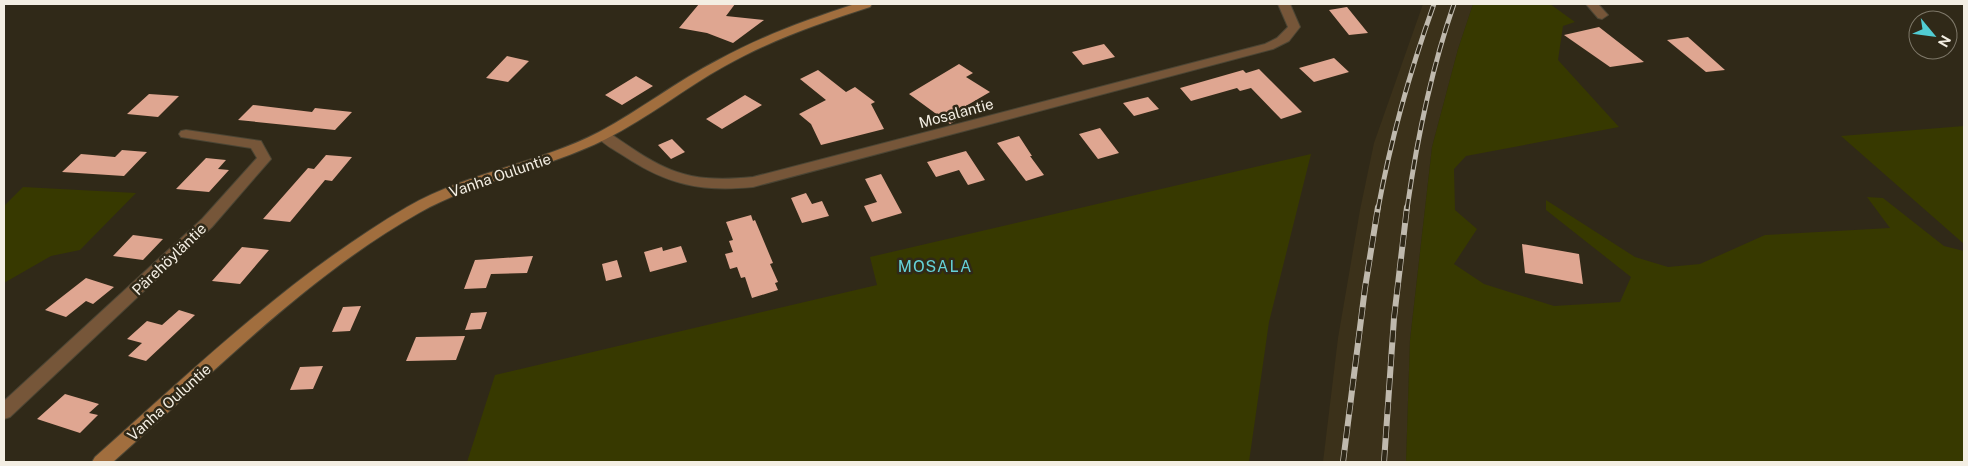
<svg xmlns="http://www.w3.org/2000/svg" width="1968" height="466" viewBox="0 0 1968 466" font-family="'Public Sans',sans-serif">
<rect width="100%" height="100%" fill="#302918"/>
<path fill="#3b311a" d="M 1423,4 L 1473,4 L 1458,49 L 1432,147 L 1410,340 L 1406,462 L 1323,462 L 1338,338 L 1360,210 L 1374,143 Z"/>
<path fill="#373900" d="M 1473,4 L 1550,4 L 1575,22 L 1563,26 L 1558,60 L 1619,127 L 1466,156 L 1454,169 L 1455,210 L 1477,229 L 1454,264 L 1484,284 L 1554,306 L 1620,302 L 1631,277 L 1546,210 L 1546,200 L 1635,257 L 1668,267 L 1700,264 L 1765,235 L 1890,228 L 1867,197 L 1883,198 L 1944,246 L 1964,251 L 1964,462 L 1406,462 L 1410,340 L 1432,147 L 1458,49 Z
M 1964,126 L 1964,244 L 1841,136 Z
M 1311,154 L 1269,322 L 1249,462 L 467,462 L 495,375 L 877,285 L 870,257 Z
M 23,187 L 136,193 L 80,250 L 51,256 L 4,283 L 4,206 Z"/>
<path fill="#dfa691" d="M 699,4 L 735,4 L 726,16 L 764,20 L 733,43 L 707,33 L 679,28 Z
M 1347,7 L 1368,33 L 1349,35 L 1329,10 Z
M 1599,27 L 1644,62 L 1610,67 L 1564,35 Z
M 1688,37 L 1725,70 L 1706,72 L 1667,40 Z
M 1104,44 L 1115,57 L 1083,65 L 1072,52 Z
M 507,56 L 529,61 L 508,82 L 486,78 Z
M 1334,58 L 1349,72 L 1314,82 L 1299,68 Z
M 959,64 L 973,73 L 966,77 L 990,92 L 959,110 L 966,115 L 950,124 L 909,94 Z
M 1259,69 L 1302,112 L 1281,119 L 1251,88 L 1240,91 L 1237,88 L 1191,101 L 1180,88 L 1243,70 L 1246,73 Z
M 818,70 L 846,92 L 855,87 L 875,102 L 871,104 L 884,129 L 821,145 L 811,124 L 799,114 L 826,100 L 800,79 Z
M 636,76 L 653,86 L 622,105 L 605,95 Z
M 149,94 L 179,96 L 158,117 L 127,114 Z
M 745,95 L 762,105 L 722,129 L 706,119 Z
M 1148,97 L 1159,109 L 1134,116 L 1123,103 Z
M 253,105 L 312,112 L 315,108 L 352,112 L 335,130 L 238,120 Z
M 1100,128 L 1119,153 L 1098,159 L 1079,134 Z
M 1019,136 L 1032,156 L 1030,156 L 1044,175 L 1026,181 L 997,143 Z
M 672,139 L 685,152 L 671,159 L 658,145 Z
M 122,150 L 147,152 L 124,176 L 62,172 L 81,154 L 115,157 Z
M 966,151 L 985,180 L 968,185 L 959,170 L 936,177 L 927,162 Z
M 326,155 L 352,157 L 332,181 L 325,180 L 290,222 L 263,219 L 308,168 L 314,169 Z
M 206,158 L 226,160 L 218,169 L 229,170 L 209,192 L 176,189 Z
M 881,174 L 902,213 L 872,222 L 864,206 L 877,202 L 865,179 Z
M 806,193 L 812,204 L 822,201 L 829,216 L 802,223 L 791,198 Z
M 751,215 L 753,221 L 755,220 L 773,263 L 770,264 L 778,282 L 775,283 L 778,290 L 752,298 L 745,277 L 741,278 L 737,267 L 730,269 L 725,254 L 733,252 L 729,241 L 733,240 L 726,222 Z
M 133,235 L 163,239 L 143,260 L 113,256 Z
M 1522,244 L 1579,254 L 1583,284 L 1525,273 Z
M 681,246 L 687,262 L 650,272 L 644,252 L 662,247 L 663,251 Z
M 242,247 L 269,250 L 240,284 L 212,281 Z
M 533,256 L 527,273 L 491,274 L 486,288 L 464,289 L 475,260 Z
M 617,260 L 622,277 L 606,281 L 602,264 Z
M 86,278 L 114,287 L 93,304 L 86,301 L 66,317 L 45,310 Z
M 361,306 L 350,331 L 332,332 L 343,307 Z
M 179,310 L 195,315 L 146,361 L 128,356 L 142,343 L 127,339 L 147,321 L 162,325 Z
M 487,312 L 481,329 L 465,330 L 471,313 Z
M 465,336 L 456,360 L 406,361 L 416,337 Z
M 323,366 L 313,389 L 290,390 L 300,367 Z
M 65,394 L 99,404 L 89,413 L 98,415 L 80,433 L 37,419 Z"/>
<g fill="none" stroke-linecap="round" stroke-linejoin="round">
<defs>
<path id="street" d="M 1278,4 L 1290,4 L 1300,27 L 1289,41 L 1273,49 L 753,187 C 701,192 668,185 624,156 C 615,150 602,144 596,135 L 603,131 L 608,132 C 663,170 684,184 753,177 L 1265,44 L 1277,38 L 1288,27 Z
M 1586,4 L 1598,4 L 1608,15 L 1602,19 L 1598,18 Z
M 186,130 L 261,141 L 271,159 L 212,227 L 10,417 L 4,419 L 4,401 L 202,219 L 257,158 L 251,148 L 181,137 L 179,134 L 181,131 Z"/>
<path id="secondary" d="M 855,4 L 872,4 L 870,7 C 820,23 771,40 725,66 C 685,88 648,118 606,139 C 546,169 478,180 419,213 C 307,276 209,377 113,462 L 92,462 L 95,457 C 194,369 291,275 407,207 C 467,172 537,164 599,132 C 640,110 677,81 718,60 C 764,35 806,20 855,4 Z"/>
</defs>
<use href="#street" stroke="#4b4534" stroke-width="2"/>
<use href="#secondary" stroke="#4b4534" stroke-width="2"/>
<use href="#street" fill="#765639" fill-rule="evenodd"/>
<use href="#secondary" fill="#a16e3e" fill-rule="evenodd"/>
<defs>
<path id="rail-far1" d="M 1378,209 C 1391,138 1410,71 1434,4
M 1407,209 C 1417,139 1431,70 1454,4"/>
<path id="rail" d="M 1343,462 L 1365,288 L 1378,207
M 1384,462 L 1394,318 L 1407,207"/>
</defs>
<use href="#rail-far1" stroke="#bfb9ad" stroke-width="5"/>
<use href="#rail" stroke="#bfb9ad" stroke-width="6"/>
<use href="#rail-far1" stroke="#302918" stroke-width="3" stroke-dasharray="10" stroke-linecap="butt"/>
<use href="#rail" stroke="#302918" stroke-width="4.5" stroke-dasharray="12" stroke-linecap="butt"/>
</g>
<g text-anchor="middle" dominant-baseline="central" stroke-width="5" stroke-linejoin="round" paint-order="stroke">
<g font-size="15" fill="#f3eee3" stroke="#302918">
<text transform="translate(956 113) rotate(-15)">Mosalantie</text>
<text transform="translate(500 175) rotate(-19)">Vanha Ouluntie</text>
<text transform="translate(169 259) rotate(-44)">Pärehöyläntie</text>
<text transform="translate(169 402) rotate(-42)">Vanha Ouluntie</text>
</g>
<g font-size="16" letter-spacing="1" fill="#65d2d8" stroke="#302918">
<text x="935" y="266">MOSALA</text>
</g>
</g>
<rect width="1968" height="466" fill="none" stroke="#f3eee3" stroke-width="10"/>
<g transform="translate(1933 35) rotate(119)"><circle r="24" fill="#302918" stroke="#7e7869"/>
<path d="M0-4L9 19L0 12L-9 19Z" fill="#51ccd3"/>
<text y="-8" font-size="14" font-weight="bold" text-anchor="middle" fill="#f3eee3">N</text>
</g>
</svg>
